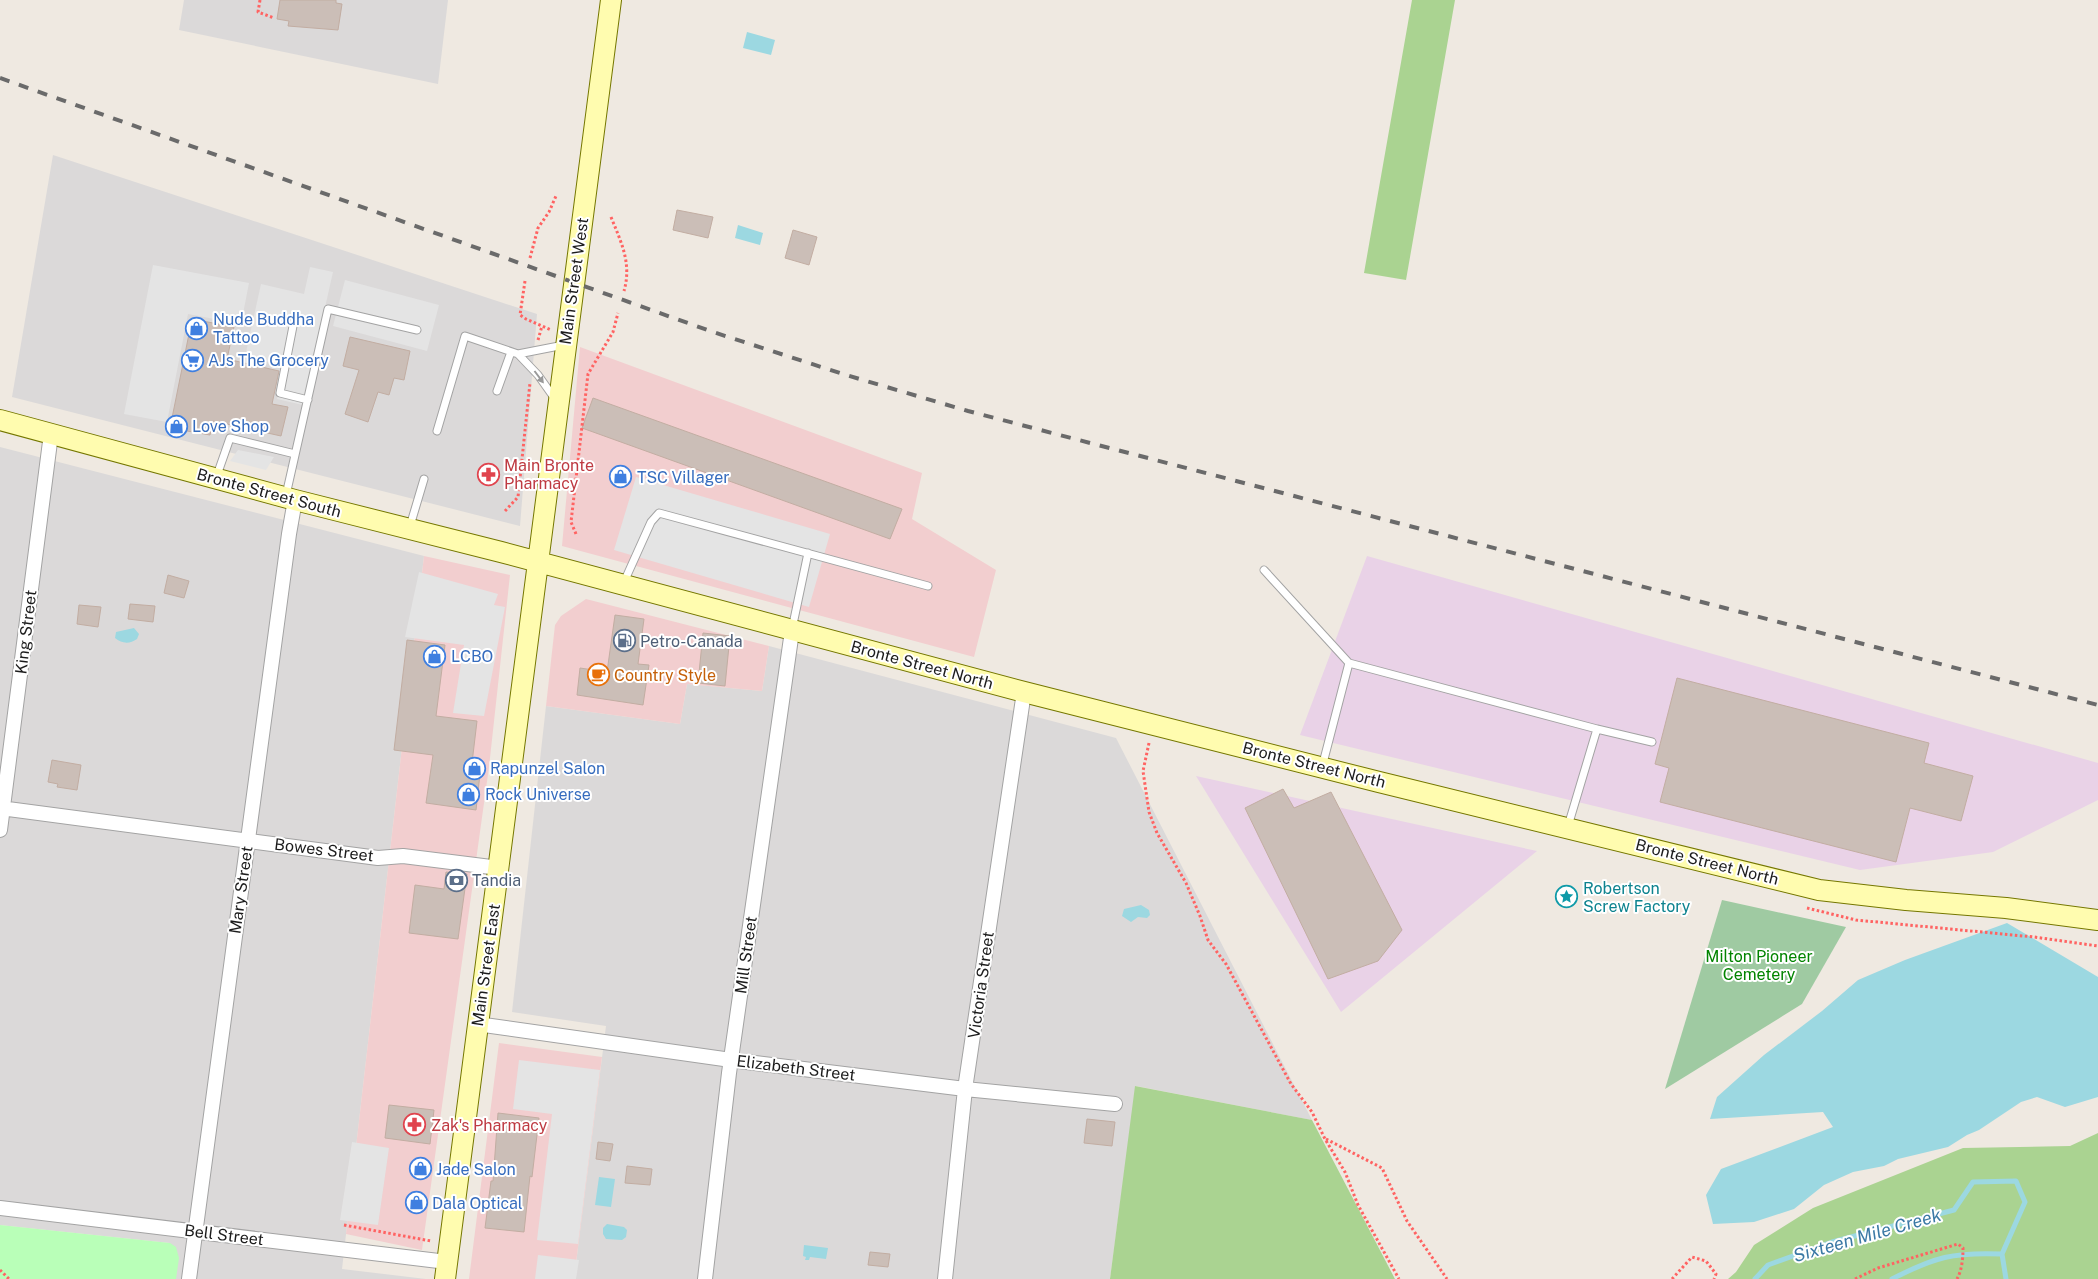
<svg xmlns="http://www.w3.org/2000/svg" width="2098" height="1279" viewBox="0 0 2098 1279" font-family="'Public Sans',sans-serif">
<rect width="100%" height="100%" fill="#efe9e1"/>
<path fill="#dbd9d9" d="M 184,0 L 448,0 L 438,84 L 179,30 Z
M 53,155 L 537,314 L 520,526 L 12,397 Z
M 0,447 L 424,556 L 342,1269 L 426,1279 L 176,1279 L 170,1243 L 0,1225 Z
M 769,646 L 1116,738 L 1312,1120 L 1136,1086 L 1110,1279 L 574,1279 L 606,1026 L 512,1012 L 546,706 L 680,724 L 687,684 L 762,691 Z"/>
<path fill="#f2cecf" d="M 580,347 L 922,473 L 912,519 L 996,570 L 974,657 L 562,546 Z
M 424,556 L 510,575 L 489,767 L 422,1250 L 346,1234 Z
M 586,599 L 769,646 L 762,691 L 687,684 L 680,724 L 546,706 L 555,625 L 561,616 Z
M 499,1043 L 602,1057 L 574,1279 L 469,1279 Z"/>
<path fill="#e9d2e7" d="M 1367,556 L 2098,763 L 2098,800 L 1993,852 L 1860,870 L 1300,735 Z
M 1196,776 L 1537,851 L 1341,1012 Z"/>
<path fill="#aad391" d="M 1412,0 L 1455,0 L 1406,280 L 1364,273 Z
M 1135,1086 L 1312,1120 L 1395,1279 L 1110,1279 Z
M 2098,1133 L 2098,1279 L 1728,1279 L 1736,1272 L 1754,1245 L 1813,1208 L 1963,1148 L 2070,1146 Z"/>
<path fill="#9fcaa2" d="M 1722,900 L 1846,927 L 1802,1004 L 1665,1089 Z"/>
<path fill="#b9ffb8" d="M 0,1225 L 170,1243 L 176,1247 L 179,1258 L 176,1279 L 0,1279 Z"/>
<path fill="#e4e4e4" d="M 153,265 L 249,283 L 241,324 L 188,314 L 167,422 L 124,414 Z
M 310,267 L 333,272 L 303,405 L 277,399 L 284,365 L 245,357 L 261,284 L 304,294 Z
M 345,280 L 439,305 L 427,351 L 333,326 Z
M 238,450 L 274,457 L 266,470 L 230,461 Z
M 636,477 L 830,534 L 809,607 L 614,550 Z
M 419,572 L 498,594 L 494,605 L 505,607 L 484,716 L 453,713 L 464,645 L 405,637 Z
M 519,1060 L 600,1070 L 578,1244 L 537,1240 L 552,1114 L 513,1109 Z
M 352,1142 L 389,1148 L 378,1225 L 340,1220 Z
M 538,1255 L 579,1260 L 576,1279 L 535,1279 Z"/>
<path fill="#9cd8e1" d="M 747,32 L 775,40 L 771,55 L 743,48 Z
M 738,225 L 763,233 L 760,245 L 735,238 Z
M 134,628 L 139,634 L 137,639 C 130,644 122,644 115,638 L 116,632 Z
M 1141,905 L 1149,910 L 1150,915 L 1147,918 L 1138,917 L 1131,922 L 1122,916 L 1124,909 Z
M 2007,923 L 2098,977 L 2098,1097 L 2065,1107 L 2037,1097 L 2021,1102 L 1979,1130 L 1967,1135 L 1948,1147 L 1898,1159 L 1884,1166 L 1853,1172 L 1824,1185 L 1794,1209 L 1754,1222 L 1713,1224 L 1706,1195 L 1721,1169 L 1833,1127 L 1823,1112 L 1710,1119 L 1717,1097 L 1764,1055 L 1822,1011 L 1858,980 L 1905,960 Z
M 599,1177 L 615,1179 L 611,1207 L 595,1205 Z
M 607,1224 L 624,1227 L 627,1230 L 626,1237 L 622,1240 L 606,1239 L 603,1234 L 603,1228 Z
M 804,1245 L 828,1248 L 826,1259 L 810,1257 L 809,1260 L 805,1260 L 806,1257 L 803,1256 Z"/>
<g fill="none" stroke-linecap="round" stroke-linejoin="round">
<path stroke="#9cd8e1" stroke-width="5" d="M 1755,1279 L 1768,1265 L 1832,1242 L 1954,1210 L 1973,1182 L 2016,1181 L 2025,1202 L 2002,1254 L 2006,1279
M 1892,1279 C 1935,1257 1953,1252 2002,1254"/>
</g>
<path fill="#cbbeb7" stroke="#c2ada2" d="M 280,0 L 336,0 L 336,3 L 342,4 L 338,30 L 288,26 L 289,21 L 277,19 Z
M 677,210 L 713,217 L 708,238 L 673,230 Z
M 793,230 L 817,237 L 809,265 L 785,258 Z
M 192,319 L 234,327 L 227,359 L 279,371 L 272,404 L 288,407 L 281,436 L 213,421 L 210,435 L 170,428 Z
M 350,337 L 410,351 L 404,380 L 394,378 L 389,395 L 378,392 L 368,422 L 345,414 L 359,370 L 343,366 Z
M 593,398 L 902,509 L 890,539 L 582,428 Z
M 168,575 L 189,581 L 184,598 L 164,593 Z
M 130,604 L 155,606 L 153,622 L 128,619 Z
M 79,605 L 101,607 L 98,627 L 77,624 Z
M 615,615 L 644,619 L 638,664 L 649,665 L 643,705 L 577,695 L 580,668 L 607,672 Z
M 703,633 L 730,636 L 725,686 L 698,683 Z
M 407,640 L 445,645 L 436,716 L 477,721 L 472,763 L 481,765 L 476,810 L 426,803 L 433,755 L 394,750 Z
M 1677,678 L 1929,743 L 1924,763 L 1973,776 L 1961,821 L 1910,808 L 1896,862 L 1660,802 L 1669,768 L 1655,764 Z
M 52,760 L 81,765 L 77,790 L 57,787 L 58,784 L 48,782 Z
M 1283,789 L 1294,808 L 1331,792 L 1402,930 L 1378,961 L 1328,979 L 1245,808 Z
M 446,872 L 467,874 L 458,939 L 409,933 L 415,885 L 444,889 Z
M 389,1105 L 434,1110 L 430,1144 L 385,1138 Z
M 498,1113 L 539,1118 L 532,1177 L 530,1176 L 524,1232 L 485,1228 L 491,1181 L 493,1181 Z
M 1087,1119 L 1115,1122 L 1112,1146 L 1084,1143 Z
M 598,1142 L 613,1144 L 610,1161 L 596,1159 Z
M 627,1166 L 652,1169 L 650,1185 L 625,1183 Z
M 870,1252 L 890,1254 L 888,1267 L 868,1265 Z"/>
<g fill="none" stroke-linecap="round" stroke-linejoin="round">
<defs>
<path id="lane" d="M 294,321 L 280,393 L 308,400
M 518,354 L 564,345
M 497,391 L 511,352
M 437,431 L 465,336 L 518,354 L 538,375 L 555,399
M 216,478 L 230,438 L 295,454
M 286,495 L 328,309 L 417,330
M 410,526 L 424,479
M 1264,570 L 1349,663
M 624,582 L 651,522 L 659,513 L 928,586
M 792,629 L 808,553
M 1597,729 L 1652,742
M 1322,767 L 1349,663 L 1597,729 L 1568,826"/>
<path id="street" d="M 0,808 L 378,858 L 403,856 L 499,868
M 0,830 L 51,434
M 477,1024 L 731,1060 L 965,1089 L 1115,1104
M 0,1208 L 447,1262
M 189,1279 L 289,534 L 295,500
M 705,1279 L 729,1073 L 792,631
M 945,1279 L 965,1089 L 1024,692"/>
<path id="secondary" d="M 0,420 L 295,500 L 501,552 L 1024,692 L 1379,782 L 1819,890 L 1906,900 L 2006,908 L 2098,920
M 445,1279 L 611,0"/>
</defs>
<use href="#lane" stroke="#a3a3a3" stroke-width="9"/>
<use href="#street" stroke="#a3a3a3" stroke-width="16"/>
<use href="#secondary" stroke="#757700" stroke-width="22"/>
<path stroke="#ff6362" stroke-width="3" stroke-dasharray="2.5 2.5" stroke-linecap="butt" d="M 260,0 L 258,12 L 274,18
M 611,217 C 621,242 632,263 624,291
M 530,258 L 538,228 L 549,212 L 556,196
M 525,281 L 520,315 L 526,319 L 551,330
M 538,340 L 542,326
M 505,511 L 518,497 L 530,383
M 576,534 L 571,522 L 588,374 L 613,332 L 618,313
M 1149,743 L 1143,771 L 1149,812 L 1157,833 L 1186,883 L 1200,916 L 1208,940 L 1226,964 L 1291,1084 L 1312,1112 L 1325,1139 L 1345,1172 L 1358,1205 L 1399,1279
M 1807,908 L 1856,920 L 2034,937 L 2098,946
M 1326,1139 L 1382,1168 L 1407,1221 L 1447,1279
M 344,1225 L 431,1241
M 0,1270 L 9,1279
M 1672,1279 L 1692,1257 L 1706,1261 L 1716,1274 L 1714,1279
M 1855,1279 L 1878,1268 L 1958,1244 L 1963,1248 C 1963,1258 1962,1270 1957,1279"/>
<use href="#lane" stroke="#fff" stroke-width="7"/>
<use href="#street" stroke="#fff" stroke-width="14"/>
<use href="#secondary" stroke="#fffcaf" stroke-width="20"/>
<path stroke="#6a6a6a" stroke-width="4" stroke-dasharray="10 10" stroke-linecap="butt" d="M 0,78 L 713,332 L 846,375 L 968,411 L 1094,444 L 2098,705"/>
</g>
<defs><path id="oneway-solid" d="M-6-.8H1V-3.2L6.5 0L1 3.2V.8H-6Z" transform="scale(1.25)"/></defs>
<use fill="#999" href="#oneway-solid" transform="translate(539 377) rotate(53)"/>
<defs>
<symbol id="shop-ring" viewBox="-11 -11 22 22"><circle r="9.5" fill="#fff" stroke="#3f7fe0" stroke-width="1.5"/><path d="M-5-2.5h2.3a2.7 3.5 0 0 1 5.4 0H5L5.5 6h-11ZM-1.5-2.5h3a1.5 2.3 0 0 0-3 0Z" fill="#3f7fe0"/></symbol>
<symbol id="supermarket-ring" viewBox="-11 -11 22 22"><circle r="9.5" fill="#fff" stroke="#3f7fe0" stroke-width="1.5"/><path d="M-6-5.5h2.5l.6 2H6L4.5 2H-2.5L-4.4-4H-6ZM-1.5 3.2a1.3 1.3 0 1 0 .1 0ZM3 3.2a1.3 1.3 0 1 0 .1 0Z" fill="#3f7fe0"/></symbol>
<symbol id="pharmacy-ring" viewBox="-11 -11 22 22"><circle r="9.5" fill="#fff" stroke="#e0444e" stroke-width="1.5"/><path d="M-2-6h4v4h4v4h-4v4h-4v-4h-4v-4h4Z" fill="#e0444e"/></symbol>
<symbol id="fuel-ring" viewBox="-11 -11 22 22"><circle r="9.5" fill="#fff" stroke="#5c6f8a" stroke-width="1.5"/><path d="M-5.5-6h7V0h2V4h1.3V-2.5L3-4.5l.8-.8L6-3V5H2.5V1h-1V6h-7ZM-4.2-4.7v3.2H.2V-4.7Z" fill="#5c6f8a"/></symbol>
<symbol id="cafe-ring" viewBox="-11 -11 22 22"><circle r="9.5" fill="#fff" stroke="#e8710a" stroke-width="1.5"/><path d="M-5.5-4.5H6V0H3Q3 3.5 0 3.5H-2.5Q-5.5 3.5-5.5 0ZM3-3.2v2h1.7v-2ZM-6 4.5H4V6H-6Z" fill="#e8710a"/></symbol>
<symbol id="bank-ring" viewBox="-11 -11 22 22"><circle r="9.5" fill="#fff" stroke="#5c6f8a" stroke-width="1.5"/><path d="M-6-4H6V4H-6ZM0-2.3a2.3 2.3 0 1 0 0 4.6a2.3 2.3 0 1 0 0-4.6Z" fill="#5c6f8a"/></symbol>
<symbol id="sight-ring" viewBox="-11 -11 22 22"><circle r="9.5" fill="#fff" stroke="#0f9aa8" stroke-width="1.5"/><path d="M0-6L1.8-2.2L6-1.7L2.9 1.2L3.7 5.4L0 3.3L-3.7 5.4L-2.9 1.2L-6-1.7L-1.8-2.2Z" fill="#0f9aa8"/></symbol>
</defs>
<g fill-rule="evenodd">
<use href="#shop-ring" x="184" y="316" width="25" height="25"/>
<use href="#supermarket-ring" x="180" y="348" width="25" height="25"/>
<use href="#shop-ring" x="164" y="414" width="25" height="25"/>
<use href="#pharmacy-ring" x="476" y="462" width="25" height="25"/>
<use href="#shop-ring" x="608" y="464" width="25" height="25"/>
<use href="#fuel-ring" x="612" y="628" width="25" height="25"/>
<use href="#shop-ring" x="422" y="644" width="25" height="25"/>
<use href="#cafe-ring" x="586" y="662" width="25" height="25"/>
<use href="#shop-ring" x="462" y="756" width="25" height="25"/>
<use href="#shop-ring" x="456" y="782" width="25" height="25"/>
<use href="#bank-ring" x="444" y="868" width="25" height="25"/>
<use href="#sight-ring" x="1554" y="884" width="25" height="25"/>
<use href="#pharmacy-ring" x="402" y="1112" width="25" height="25"/>
<use href="#shop-ring" x="408" y="1156" width="25" height="25"/>
<use href="#shop-ring" x="404" y="1190" width="25" height="25"/>
</g>
<g text-anchor="middle" dominant-baseline="central" stroke-width="4" stroke-linejoin="round" paint-order="stroke">
<g font-size="16" fill="#1c1c1c" stroke="#fff">
<text transform="translate(574 281) rotate(-82)">Main Street West</text>
<text transform="translate(269 493) rotate(15)">Bronte Street South</text>
<text transform="translate(26 632) rotate(-83)">King Street</text>
<text transform="translate(922 665) rotate(15)">Bronte Street North</text>
<text transform="translate(1314 765) rotate(14)">Bronte Street North</text>
<text transform="translate(324 850) rotate(7)">Bowes Street</text>
<text transform="translate(1707 862) rotate(14)">Bronte Street North</text>
<text transform="translate(241 890) rotate(-82)">Mary Street</text>
<text transform="translate(746 955) rotate(-82)">Mill Street</text>
<text transform="translate(486 965) rotate(-82)">Main Street East</text>
<text transform="translate(981 985) rotate(-82)">Victoria Street</text>
<text transform="translate(796 1068) rotate(7)">Elizabeth Street</text>
<text transform="translate(224 1235) rotate(7)">Bell Street</text>
</g>
<g font-size="16" fill="#366cbe" stroke="#fff" text-anchor="start">
<text x="213" y="319">Nude Buddha<tspan x="213" dy="18">Tattoo</tspan></text>
<text x="208" y="360">AJs The Grocery</text>
<text x="192" y="426">Love Shop</text>
<text x="637" y="477">TSC Villager</text>
<text x="451" y="656">LCBO</text>
<text x="490" y="768">Rapunzel Salon</text>
<text x="485" y="794">Rock Universe</text>
<text x="436" y="1169">Jade Salon</text>
<text x="432" y="1203">Dala Optical</text>
</g>
<g font-size="16" fill="#be3a42" stroke="#fff" text-anchor="start">
<text x="504" y="465">Main Bronte<tspan x="504" dy="18">Pharmacy</tspan></text>
<text x="431" y="1125">Zak's Pharmacy</text>
</g>
<g font-size="16" fill="#4e5e75" stroke="#fff" text-anchor="start">
<text x="640" y="641">Petro-Canada</text>
<text x="472" y="880">Tandia</text>
</g>
<g font-size="16" fill="#c56008" stroke="#fff" text-anchor="start">
<text x="614" y="675">Country Style</text>
</g>
<g font-size="16" fill="#0d838f" stroke="#fff" text-anchor="start">
<text x="1583" y="888">Robertson<tspan x="1583" dy="18">Screw Factory</tspan></text>
</g>
<g font-size="16" fill="#028400" stroke="#fff">
<text x="1759" y="956">Milton Pioneer<tspan x="1759" dy="18">Cemetery</tspan></text>
</g>
<g font-size="18" font-style="italic" fill="#3b79a5" stroke="#fff">
<text transform="translate(1867 1235) rotate(-16)">Sixteen Mile Creek</text>
</g>
</g>
</svg>
